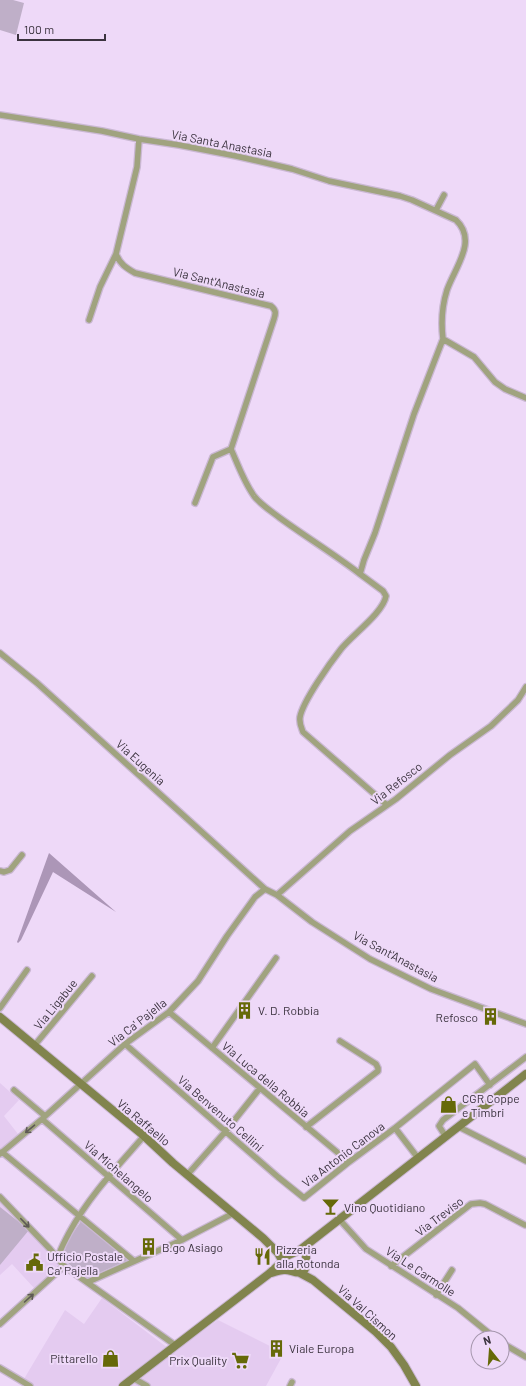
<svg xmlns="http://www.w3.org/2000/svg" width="526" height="1386" viewBox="0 0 526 1386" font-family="Barlow,sans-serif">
<rect width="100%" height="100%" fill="#eed9f8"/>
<path fill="#e4cbf0" d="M 0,1083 L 19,1100 L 4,1116 L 18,1134 L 0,1149 Z
M 0,1197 L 58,1258 L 60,1268 L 34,1288 L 12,1264 L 0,1275 Z
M 102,1298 L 173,1352 L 218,1320 L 284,1353 L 266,1386 L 24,1386 L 21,1384 L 65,1310 L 84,1324 Z"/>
<path fill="#bfafc8" d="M 0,0 L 13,0 L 24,3 L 16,35 L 0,30 Z
M 0,1207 L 29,1230 L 0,1265 Z
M 81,1221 L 128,1260 L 88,1278 C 82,1274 75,1270 70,1265 C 56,1252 73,1234 81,1221 Z"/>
<path fill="#ac96b7" d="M 49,853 L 116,912 L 53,872 L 21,940 L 18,943 L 17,942 Z"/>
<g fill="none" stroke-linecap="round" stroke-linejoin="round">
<defs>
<path id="street" d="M 0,115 L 102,131 L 139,139 L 179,145 L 236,156 L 292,169 L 329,181 L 400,196 L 412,200 L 456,220 C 478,241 455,267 447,290 C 442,306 441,323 443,339 L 474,357 L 495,382 L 505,389 L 526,398
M 436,210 L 444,195
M 116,254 C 120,264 126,268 135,273 L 271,306 C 276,310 276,313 274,319 L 231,449 C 238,465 244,482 254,496 C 261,505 271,511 280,518 C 306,537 334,554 360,574
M 89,320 L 100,287 L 116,254 L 137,167 L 139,139
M 195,503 L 213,457 L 231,449
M 0,653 L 37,683 L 265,889 L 277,895 L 312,922 L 370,959 L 431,989 L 526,1024
M 387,805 L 303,732 C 301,727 299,723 300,717 C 303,701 330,663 341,649 C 352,635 383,613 386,596 L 383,591 L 360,574 L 364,560 L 375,533 L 414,414 L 443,339
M 0,871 L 4,872 L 10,870 L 22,855
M 277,895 L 350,831 L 396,799 L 450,755 L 491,726 L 518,700 L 526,687
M 0,1008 L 27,970
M 169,1012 L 349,1162
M 125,1044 L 278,1177 L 304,1198 L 349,1162 L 395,1128 L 475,1064 L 490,1085
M 34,1046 L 92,976
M 212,1048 L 276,958
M 14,1090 L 45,1116
M 42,1119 L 182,1240
M 306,1127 L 378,1071 L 378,1068 L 376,1064 L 340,1041
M 459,1127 L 526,1161
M 395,1128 L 418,1158
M 446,1137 L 439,1126 L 443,1120 L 526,1057
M 2,1152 L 134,1261
M 0,1154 L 42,1119 L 125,1044 L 169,1012 L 198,981 L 227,936 L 255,897 L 265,889
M 188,1174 L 225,1132 L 260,1088
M 0,1197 L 50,1249 L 64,1266 L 175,1345
M 339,1219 L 366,1249 L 458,1308 L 495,1338
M 58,1258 C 60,1249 65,1241 69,1233 C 89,1196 117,1167 144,1136
M 391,1266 L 471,1204 L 480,1203 L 485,1204 L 525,1225
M 88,1282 L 182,1240 L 230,1215 L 232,1212
M 436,1295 L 452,1270
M 0,1324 L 64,1266
M 502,1343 L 526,1357
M 0,1368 L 30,1386
M 133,1378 L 147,1386
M 290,1386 L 292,1382"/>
<path id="secondary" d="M 0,1017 L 144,1136 L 173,1163 L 263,1238 L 278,1253 L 282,1260
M 271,1273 C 275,1272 280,1270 284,1270 C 291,1269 299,1277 305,1269 C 310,1263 302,1255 308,1244
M 300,1273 L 313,1280 L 376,1332 L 391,1347 L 404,1365 L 416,1386
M 123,1386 L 270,1273 L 282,1262 L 284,1257 L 300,1250 L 526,1074"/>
</defs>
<use href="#street" stroke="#cab8d3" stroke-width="8"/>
<use href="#secondary" stroke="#cab8d3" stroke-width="10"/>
<use href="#street" stroke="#a0a37f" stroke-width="5.5"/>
<use href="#secondary" stroke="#81844d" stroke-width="8"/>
</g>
<defs><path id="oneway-shaft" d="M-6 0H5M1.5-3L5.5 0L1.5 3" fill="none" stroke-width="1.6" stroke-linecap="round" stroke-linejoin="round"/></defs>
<g stroke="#5e5a55">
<use href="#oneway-shaft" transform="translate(30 1129) rotate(140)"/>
<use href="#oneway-shaft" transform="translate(25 1223) rotate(46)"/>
<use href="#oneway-shaft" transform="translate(29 1298) rotate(-42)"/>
</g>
<defs>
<symbol id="building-bare" viewBox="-9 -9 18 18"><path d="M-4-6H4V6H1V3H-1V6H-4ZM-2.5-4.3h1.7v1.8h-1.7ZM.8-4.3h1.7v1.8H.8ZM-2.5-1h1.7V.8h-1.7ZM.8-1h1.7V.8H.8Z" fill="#666908" stroke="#eed9f8" stroke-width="2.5" paint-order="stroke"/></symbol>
<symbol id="shop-bare" viewBox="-9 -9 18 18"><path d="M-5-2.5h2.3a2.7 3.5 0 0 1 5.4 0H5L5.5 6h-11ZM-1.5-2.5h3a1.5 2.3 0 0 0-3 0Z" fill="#666908" stroke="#eed9f8" stroke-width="2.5" paint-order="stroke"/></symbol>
<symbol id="bar-bare" viewBox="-9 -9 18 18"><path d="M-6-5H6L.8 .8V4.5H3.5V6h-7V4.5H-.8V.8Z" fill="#666908" stroke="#eed9f8" stroke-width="2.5" paint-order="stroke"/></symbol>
<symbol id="restaurant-bare" viewBox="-9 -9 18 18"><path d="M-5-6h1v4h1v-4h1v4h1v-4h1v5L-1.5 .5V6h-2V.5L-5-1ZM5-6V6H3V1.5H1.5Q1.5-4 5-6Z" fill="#666908" stroke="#eed9f8" stroke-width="2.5" paint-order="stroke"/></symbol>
<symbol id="civic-bare" viewBox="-9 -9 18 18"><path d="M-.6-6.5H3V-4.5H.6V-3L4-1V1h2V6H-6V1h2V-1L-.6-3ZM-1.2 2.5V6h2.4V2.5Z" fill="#666908" stroke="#eed9f8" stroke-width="2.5" paint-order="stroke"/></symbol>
<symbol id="supermarket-bare" viewBox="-9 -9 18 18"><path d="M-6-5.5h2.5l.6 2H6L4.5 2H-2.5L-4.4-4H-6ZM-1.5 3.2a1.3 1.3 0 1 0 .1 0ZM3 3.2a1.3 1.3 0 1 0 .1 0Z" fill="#666908" stroke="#eed9f8" stroke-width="2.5" paint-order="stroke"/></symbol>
</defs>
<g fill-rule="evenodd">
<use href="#building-bare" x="232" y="998" width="25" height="25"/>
<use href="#building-bare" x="478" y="1004" width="25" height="25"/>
<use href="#shop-bare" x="436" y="1092" width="25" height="25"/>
<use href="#bar-bare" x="318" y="1194" width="25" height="25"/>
<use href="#building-bare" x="136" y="1234" width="25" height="25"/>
<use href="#restaurant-bare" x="250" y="1244" width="25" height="25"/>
<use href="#civic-bare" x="22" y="1250" width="25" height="25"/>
<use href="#building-bare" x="264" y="1336" width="25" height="25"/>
<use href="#shop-bare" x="98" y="1346" width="25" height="25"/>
<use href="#supermarket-bare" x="228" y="1348" width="25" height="25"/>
</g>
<g text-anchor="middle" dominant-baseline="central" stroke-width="4" stroke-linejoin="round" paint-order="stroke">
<g font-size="12" fill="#3b333f" stroke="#eed9f8">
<text transform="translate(222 143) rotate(11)">Via Santa Anastasia</text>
<text transform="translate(219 282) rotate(14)">Via Sant'Anastasia</text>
<text transform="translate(141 762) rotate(42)">Via Eugenia</text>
<text transform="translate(396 783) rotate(-38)">Via Refosco</text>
<text transform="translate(396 956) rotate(28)">Via Sant'Anastasia</text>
<text transform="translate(55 1004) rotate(-51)">Via Ligabue</text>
<text transform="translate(137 1022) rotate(-38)">Via Ca' Pajella</text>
<text transform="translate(266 1079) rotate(40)">Via Luca della Robbia</text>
<text transform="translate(221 1113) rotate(41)">Via Benvenuto Cellini</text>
<text transform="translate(144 1122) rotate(40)">Via Raffaello</text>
<text transform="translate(343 1154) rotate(-37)">Via Antonio Canova</text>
<text transform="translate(119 1171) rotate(41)">Via Michelangelo</text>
<text transform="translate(439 1216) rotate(-37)">Via Treviso</text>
<text transform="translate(421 1271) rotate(33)">Via Le Carmolle</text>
<text transform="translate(368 1312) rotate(42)">Via Val Cismon</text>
</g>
<g font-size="12" fill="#3b333f" stroke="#eed9f8" text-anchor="start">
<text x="258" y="1010">V. D. Robbia</text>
<text x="478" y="1017" text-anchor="end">Refosco</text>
<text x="462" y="1098">CGR Coppe<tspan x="462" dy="14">e Timbri</tspan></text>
<text x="344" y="1207">Vino Quotidiano</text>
<text x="162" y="1247">B.go Asiago</text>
<text x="276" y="1249">Pizzeria<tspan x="276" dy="14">alla Rotonda</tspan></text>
<text x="47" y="1256">Ufficio Postale<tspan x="47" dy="14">Ca' Pajella</tspan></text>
<text x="289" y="1348">Viale Europa</text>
<text x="98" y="1358" text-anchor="end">Pittarello</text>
<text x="227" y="1360" text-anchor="end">Prix Quality</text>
</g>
</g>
<g transform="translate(490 1350) rotate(343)"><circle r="19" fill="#eed9f8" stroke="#a697ae"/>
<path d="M0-3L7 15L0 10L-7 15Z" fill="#666908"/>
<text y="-6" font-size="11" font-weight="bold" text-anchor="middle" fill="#3b333f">N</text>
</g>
<path d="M18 34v6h87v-6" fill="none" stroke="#3b333f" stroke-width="2"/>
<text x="24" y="34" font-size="12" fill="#3b333f" stroke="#eed9f8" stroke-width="3" paint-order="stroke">100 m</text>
</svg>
